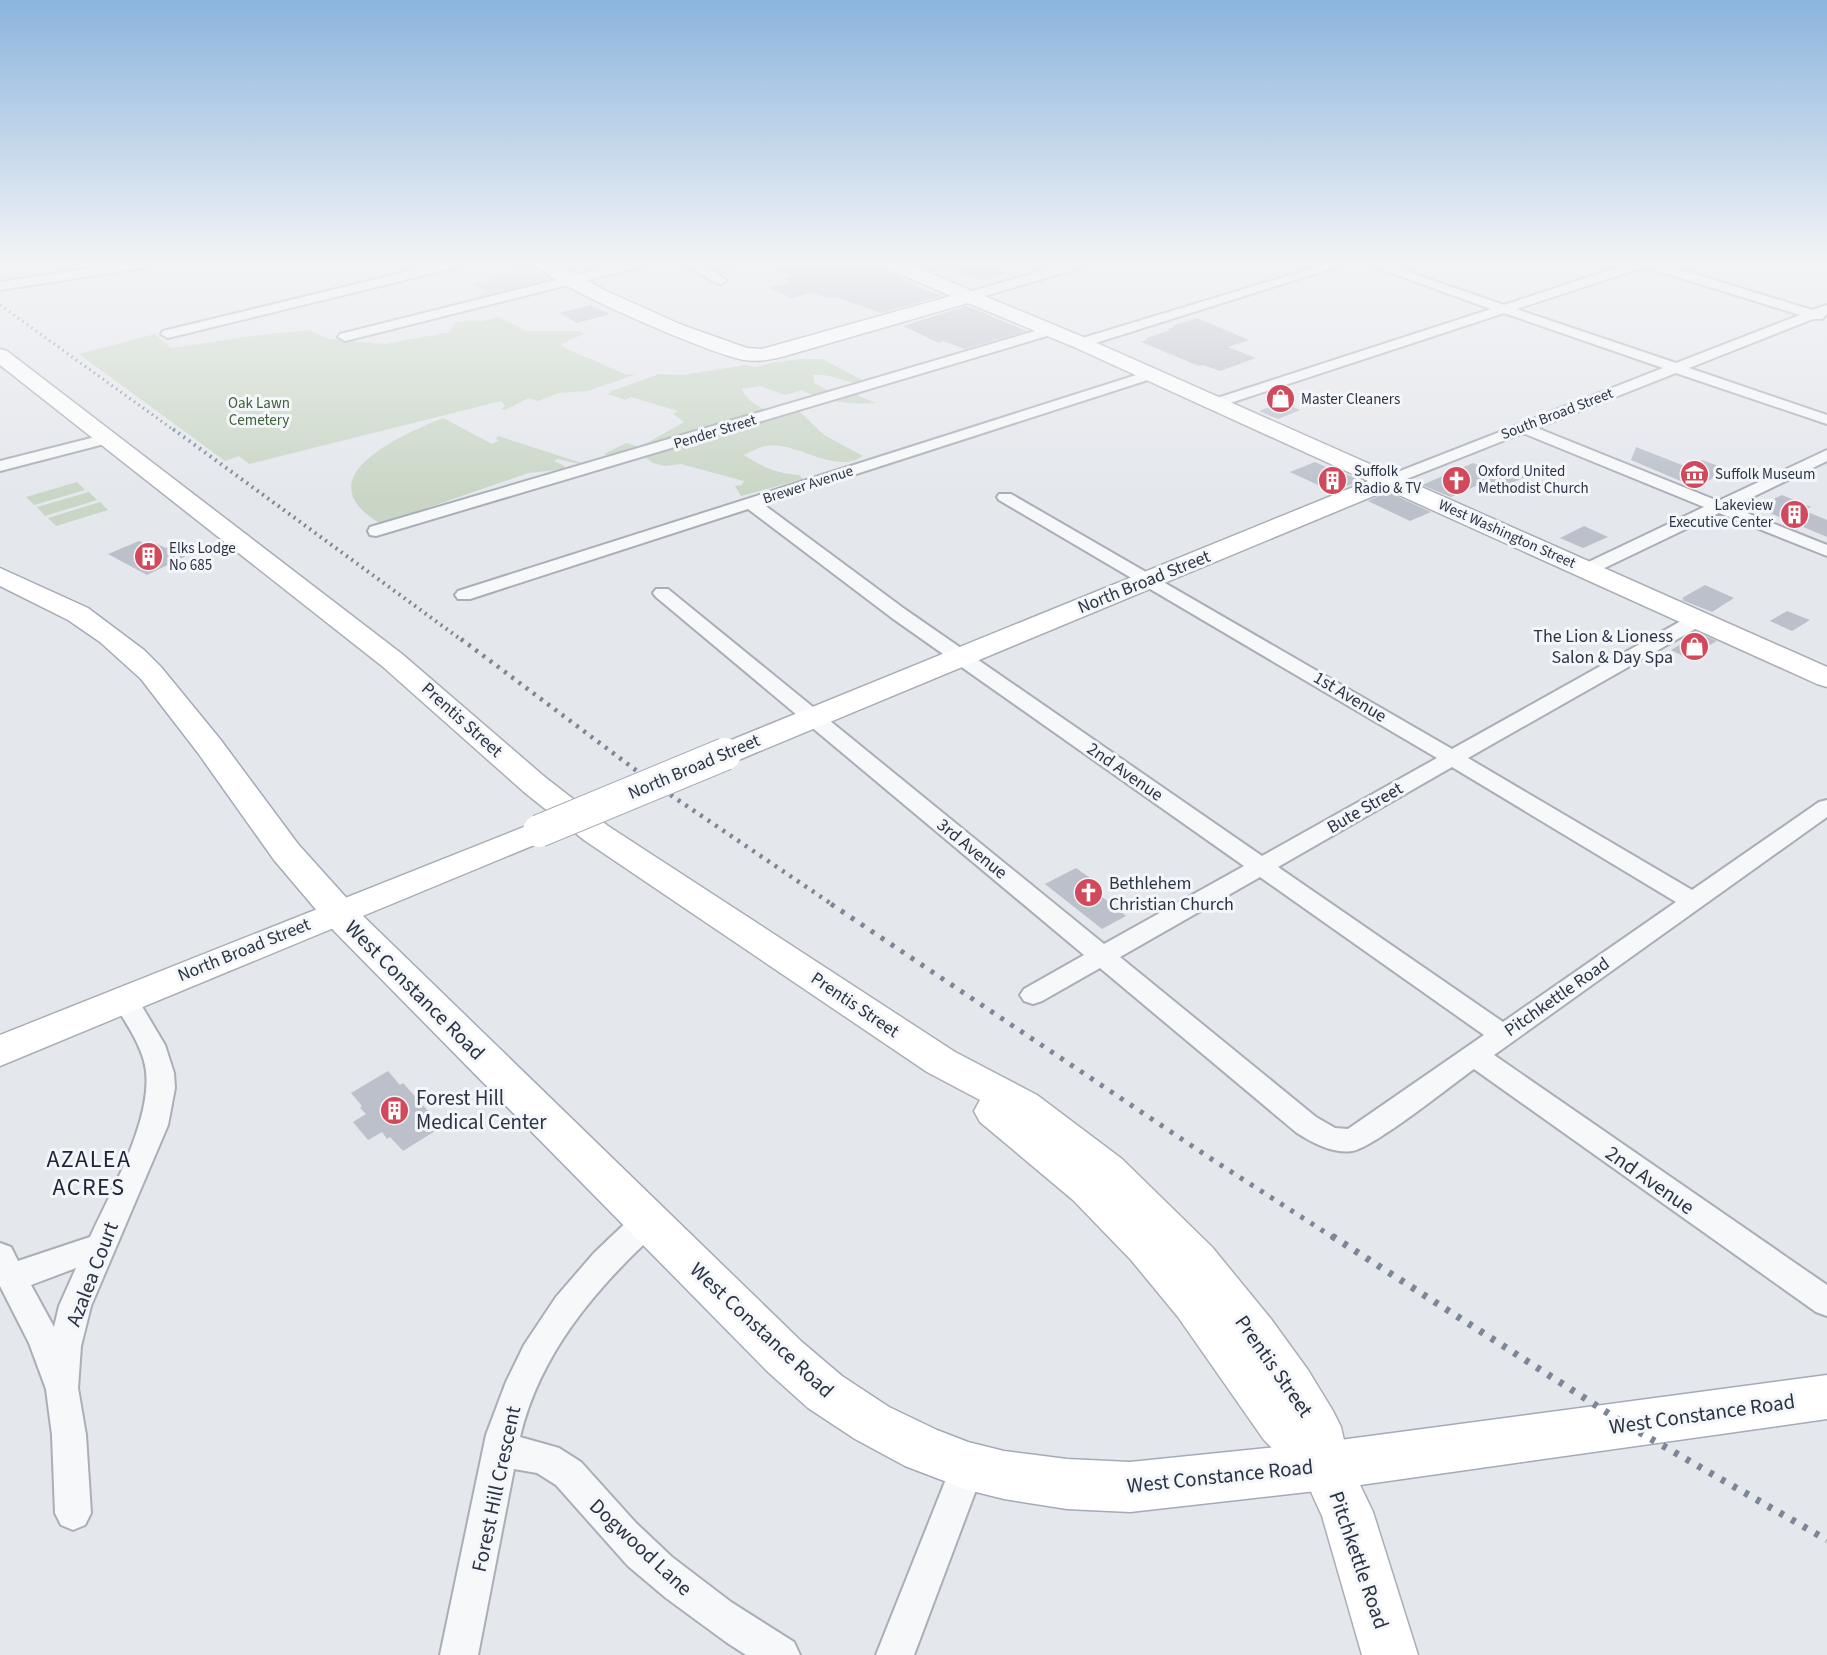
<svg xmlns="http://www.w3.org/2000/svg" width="1827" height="1655" viewBox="0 0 1827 1655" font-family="'Source Sans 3',sans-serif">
<rect width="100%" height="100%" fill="#e4e7ec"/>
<path fill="#c9d6c5" d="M 696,263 L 741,263 L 739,264 L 743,266 L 761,263 L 720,274 Z
M 526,266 L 552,281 L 486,298 L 479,295 L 484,290 L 471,285 L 475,282 L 484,283 L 490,279 L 486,277 Z
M 499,317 L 526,331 L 579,331 L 584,334 L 561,344 L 565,348 L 627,375 L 636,374 L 588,391 L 558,393 L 538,401 L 529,398 L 505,410 L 501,409 L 505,406 L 501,401 L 249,464 L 239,456 L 225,461 L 79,354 L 155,334 L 171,348 L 259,335 L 309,330 L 329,339 L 385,344 L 450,332 L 455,322 L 483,321 Z
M 802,359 L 822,359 L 868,383 C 849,386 833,373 813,375 L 814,383 L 827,390 L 843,387 L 849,388 L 859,396 L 876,403 C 851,405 825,402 802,390 L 785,395 L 760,386 L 741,389 C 754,410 775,416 798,410 L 824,435 L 863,456 C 836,476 794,440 766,446 C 759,447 750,452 744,455 C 762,467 778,474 799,475 L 803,479 L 741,496 L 735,486 L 742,485 L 744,481 L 681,464 L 665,466 L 653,463 L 641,455 L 612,457 L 604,454 L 626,443 L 640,447 L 684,422 L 673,414 L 678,411 L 631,397 L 625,400 L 608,394 L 612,391 L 659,374 L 683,375 L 745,365 L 756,367 L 771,363 Z
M 443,418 L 492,444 L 499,441 L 496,439 L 498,436 L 585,464 L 595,459 L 599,460 L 584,465 L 557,459 L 554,461 L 563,465 L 566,469 L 528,473 L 381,524 C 302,478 401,435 443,418 Z
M 77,482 L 85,490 L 34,505 L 26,497 Z
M 89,492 L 97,500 L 45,516 L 37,507 Z
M 100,502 L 108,510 L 56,526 L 48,518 Z"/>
<path fill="#bbc0ca" d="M 799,263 L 878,263 L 882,269 L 906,279 L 903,280 L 941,296 L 881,313 L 835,297 L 829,298 L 811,293 L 792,298 L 769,288 L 790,282 L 784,279 L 794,276 L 778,270 Z
M 911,263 L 980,263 L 1007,273 L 982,281 L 947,268 L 932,272 Z
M 591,305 L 610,314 L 577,323 L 559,313 Z
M 967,306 L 1027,331 L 965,349 L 943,341 L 939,343 L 903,326 Z
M 1197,318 L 1249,340 L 1228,347 L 1256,358 L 1220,371 L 1203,365 L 1199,366 L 1141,342 L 1148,339 L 1146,338 L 1171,330 L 1168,329 L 1174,327 L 1172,326 Z
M 1282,402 L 1300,410 L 1278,419 L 1259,411 Z
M 1636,447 L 1687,467 L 1702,460 L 1730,470 L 1695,487 L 1631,460 Z
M 1315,462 L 1333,470 L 1335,469 L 1362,481 L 1331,491 L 1290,472 Z
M 1473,463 L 1493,471 L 1506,465 L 1530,475 L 1502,487 L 1487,481 L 1451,497 L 1422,485 Z
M 1388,492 L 1390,493 L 1431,512 L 1410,521 L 1368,501 Z
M 1782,495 L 1811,507 L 1803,510 L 1827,520 L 1827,537 L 1756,507 Z
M 1584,526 L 1608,537 L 1583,548 L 1560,538 Z
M 139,541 L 148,545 L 155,543 L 166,548 L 173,545 L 190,554 L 147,575 L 108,554 Z
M 1705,585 L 1716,590 L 1734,598 L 1712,612 L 1682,600 L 1684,599 L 1682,598 Z
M 1787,611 L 1810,620 L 1792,631 L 1770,621 Z
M 1699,633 L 1717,641 L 1687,658 L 1671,650 Z
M 1076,868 L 1093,880 L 1086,884 L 1126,916 L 1102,929 L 1045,884 Z
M 388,1071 L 400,1085 L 403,1083 L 430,1113 L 428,1114 L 440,1128 L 403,1151 L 390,1137 L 387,1139 L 382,1132 L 368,1140 L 353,1122 L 366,1114 L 360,1108 L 362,1106 L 351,1093 Z"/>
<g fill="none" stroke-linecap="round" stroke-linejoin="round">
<defs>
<path id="street" d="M 125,263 L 155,263 L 149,267 L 0,290 L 0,282 Z
M 443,263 L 464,263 L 462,266 L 168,338 L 161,334 L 163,331 Z
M 624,263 L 645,263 L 643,266 L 345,341 L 338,337 L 340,334 Z
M 681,263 L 697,263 L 727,280 L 721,284 L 717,283 Z
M 1069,263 L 1089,263 L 1087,266 L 974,299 L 970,300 L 964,296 L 966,293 Z
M 1330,263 L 1349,263 L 1086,346 L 1081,347 L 1074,343 L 1076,340 Z
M 1364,263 L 1382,263 L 1504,305 L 1631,263 L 1659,263 L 1812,310 L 1827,305 L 1827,314 L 1822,319 L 1813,319 L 1689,368 L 1827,415 L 1827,424 L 1676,373 L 1537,428 L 1718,501 L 1827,450 L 1827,461 L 1732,507 L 1827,545 L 1827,556 L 1719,513 L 1592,574 L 1580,574 L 1577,570 L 1580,566 L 1704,507 L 1523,433 L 1394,484 L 1382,484 L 1380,481 L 1382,478 L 1663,368 L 1504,313 L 1221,406 L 1211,406 L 1209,403 L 1211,400 L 1491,309 ZM 1645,267 L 1800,315 L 1676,363 L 1516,309 Z
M 1052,326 L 1057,327 L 1059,330 L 1057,333 L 376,536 L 370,535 L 368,531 L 370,527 Z
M 1152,370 L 1159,374 L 1157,377 L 763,504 L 906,610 L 1262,856 L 1437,758 L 999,500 L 997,497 L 999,494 L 1011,494 L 1452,749 L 1690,616 L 1704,616 L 1706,620 L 1704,624 L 1468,758 L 1692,890 L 1819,802 L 1827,800 L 1827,817 L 1494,1055 L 1827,1285 L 1827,1316 L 1816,1312 L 1474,1069 C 1453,1084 1372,1149 1352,1151 C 1333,1154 1313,1143 1297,1133 L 1100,968 L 1042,1001 L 1033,1004 L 1024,1001 L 1020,995 L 1024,989 L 1084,955 L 656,597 L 653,593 L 656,589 L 668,589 L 1104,944 L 1244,866 L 892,618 L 748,509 L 470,599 L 458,599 L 455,595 L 458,591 ZM 1452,767 L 1676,902 L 1503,1022 L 1278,867 ZM 1260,877 L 1484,1035 L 1348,1129 L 1335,1128 L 1316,1117 L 1120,957 Z
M 107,434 L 115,439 L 112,442 L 0,471 L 0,461 Z
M 125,991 L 134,993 L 165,1045 L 174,1073 L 175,1088 L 168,1125 L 91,1306 L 81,1346 L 78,1388 L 86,1435 L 91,1513 L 85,1525 L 73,1530 L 61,1525 L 55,1513 L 52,1435 L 46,1389 L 29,1343 L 0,1286 L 0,1243 L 11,1247 L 18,1261 L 90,1237 C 111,1191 158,1110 144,1061 C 138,1039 123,1019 112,1000 L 116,993 ZM 76,1268 L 59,1306 L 54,1327 L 31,1285 Z
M 647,1210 L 658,1213 L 662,1222 L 658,1231 C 596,1288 540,1353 520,1437 L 559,1448 L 581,1462 L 636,1523 L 672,1557 L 731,1602 L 794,1642 L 800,1655 L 746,1655 L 726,1642 L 666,1598 L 628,1566 L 556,1485 L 537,1473 L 514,1469 L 478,1655 L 440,1655 L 486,1435 L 506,1382 L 524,1345 L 556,1297 L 594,1253 L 636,1213 Z
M 968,1449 L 980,1454 L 985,1466 L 914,1655 L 876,1655 L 956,1454 Z"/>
<path id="secondary" d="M 534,263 L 556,263 L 604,290 L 682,325 L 747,348 L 762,349 L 951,296 L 883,267 L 880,263 L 905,263 L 1088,339 L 1827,667 L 1827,687 L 1817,684 L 1388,490 L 736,761 L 725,763 L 714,761 L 710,754 L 714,747 L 1368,481 L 1074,347 L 968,303 L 785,356 C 771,360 758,362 744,360 C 713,355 551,286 534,263 Z
M 0,349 L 7,351 L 402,654 L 546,778 L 608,826 L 955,1052 L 1037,1095 L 1122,1159 L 1212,1247 L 1271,1319 L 1308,1370 L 1333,1411 L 1341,1427 L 1349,1462 L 1373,1512 L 1418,1655 L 1362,1655 L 1322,1516 L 1307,1483 L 1264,1440 L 1178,1317 L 1131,1260 L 1073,1200 L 980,1122 L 974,1111 L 980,1100 L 927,1072 L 584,840 L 524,792 L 382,666 L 0,365 Z
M 539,821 L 551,824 L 556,831 L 551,838 L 0,1066 L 0,1035 Z"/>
<path id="primary" d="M 0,568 L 88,608 L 144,650 L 161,667 L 220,739 L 298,844 L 361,914 L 802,1342 L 842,1376 L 889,1407 L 937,1430 L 968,1442 L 1004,1451 L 1067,1459 L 1130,1462 L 1325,1442 L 1827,1375 L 1827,1419 L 1325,1490 L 1130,1512 L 1067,1509 L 1004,1499 L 968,1490 L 905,1466 L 855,1439 L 808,1408 L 768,1372 L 335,932 L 274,860 L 198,753 L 141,679 L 100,642 L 68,620 L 0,586 Z"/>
</defs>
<use href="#street" stroke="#a9aeb7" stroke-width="4"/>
<use href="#secondary" stroke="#a9aeb7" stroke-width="3"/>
<use href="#primary" stroke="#a3abb8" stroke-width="3"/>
<use href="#street" fill="#f7f8fa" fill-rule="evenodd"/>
<use href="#secondary" fill="#fff" fill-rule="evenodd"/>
<use href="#primary" fill="#fff" fill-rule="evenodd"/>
<path stroke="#7d8696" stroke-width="3" stroke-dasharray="1.5 4" stroke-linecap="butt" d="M 0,305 L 175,431"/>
<path stroke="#7d8696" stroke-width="4" stroke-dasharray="2 4.5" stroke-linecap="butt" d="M 173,429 L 463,641"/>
<path stroke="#7d8696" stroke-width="4.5" stroke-dasharray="3 6" stroke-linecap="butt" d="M 461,639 L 653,783 L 833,905"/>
<path stroke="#7d8696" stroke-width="5" stroke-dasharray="4 8" stroke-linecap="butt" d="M 831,904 L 1216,1162 L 1334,1238"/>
<path stroke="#7d8696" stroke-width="7" stroke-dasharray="4.5 9" stroke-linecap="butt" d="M 1332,1236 L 1625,1424 L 1827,1540"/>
<defs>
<path id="secondary-bridge" d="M 539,831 L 725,754"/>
</defs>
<use href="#secondary-bridge" stroke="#a9aeb7" stroke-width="34" stroke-linecap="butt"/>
<use href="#secondary-bridge" stroke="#fff" stroke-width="32"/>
</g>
<linearGradient id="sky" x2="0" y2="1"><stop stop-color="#8bb4dd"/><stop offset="0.53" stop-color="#f3f4f6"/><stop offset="1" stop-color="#f3f4f6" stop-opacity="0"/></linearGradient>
<rect width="1827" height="495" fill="url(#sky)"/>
<defs>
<symbol id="shop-disc" viewBox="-11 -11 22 22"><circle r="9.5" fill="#d1495b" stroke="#f4f6f9"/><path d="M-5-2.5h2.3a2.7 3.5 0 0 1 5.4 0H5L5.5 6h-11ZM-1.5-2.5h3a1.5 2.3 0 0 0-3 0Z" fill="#fff"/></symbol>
<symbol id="museum-disc" viewBox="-11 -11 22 22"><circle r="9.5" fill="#d1495b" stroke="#f4f6f9"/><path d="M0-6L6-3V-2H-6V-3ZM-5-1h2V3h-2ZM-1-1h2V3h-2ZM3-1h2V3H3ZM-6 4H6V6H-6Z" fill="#fff"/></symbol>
<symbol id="building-disc" viewBox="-11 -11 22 22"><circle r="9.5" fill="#d1495b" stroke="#f4f6f9"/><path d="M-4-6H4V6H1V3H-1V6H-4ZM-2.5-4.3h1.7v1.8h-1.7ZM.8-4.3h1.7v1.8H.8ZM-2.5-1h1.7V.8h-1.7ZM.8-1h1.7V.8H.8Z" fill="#fff"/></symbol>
<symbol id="church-disc" viewBox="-11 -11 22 22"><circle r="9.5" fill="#d1495b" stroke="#f4f6f9"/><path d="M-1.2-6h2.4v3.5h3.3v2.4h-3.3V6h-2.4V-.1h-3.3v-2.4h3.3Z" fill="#fff"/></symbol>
</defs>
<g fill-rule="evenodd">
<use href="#shop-disc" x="1264" y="382" width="33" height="33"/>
<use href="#museum-disc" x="1678" y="458" width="33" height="33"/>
<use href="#building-disc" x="1316" y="464" width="33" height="33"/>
<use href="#church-disc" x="1440" y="464" width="33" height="33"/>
<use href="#building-disc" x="1778" y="498" width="33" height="33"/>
<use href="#building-disc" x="132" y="540" width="33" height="33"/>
<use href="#shop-disc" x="1678" y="630" width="33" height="33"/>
<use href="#church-disc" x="1072" y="876" width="33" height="33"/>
<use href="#building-disc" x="378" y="1094" width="33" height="33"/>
</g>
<g text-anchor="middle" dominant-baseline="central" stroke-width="6" stroke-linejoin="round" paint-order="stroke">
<g font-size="15" fill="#2b3445" stroke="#f4f6f9" text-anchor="start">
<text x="1301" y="399">Master Cleaners</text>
<text x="1354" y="471">Suffolk<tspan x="1354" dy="17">Radio &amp; TV</tspan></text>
<text x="1478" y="471">Oxford United<tspan x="1478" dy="17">Methodist Church</tspan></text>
<text x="1715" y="474">Suffolk Museum</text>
<text x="1773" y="505" text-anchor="end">Lakeview<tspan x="1773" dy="17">Executive Center</tspan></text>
<text x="169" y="548">Elks Lodge<tspan x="169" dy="17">No 685</tspan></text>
</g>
<g font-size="15" fill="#3f6138" stroke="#f4f6f9">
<text x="259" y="403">Oak Lawn<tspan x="259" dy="17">Cemetery</tspan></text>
</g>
<g font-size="15" fill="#2b3445" stroke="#f4f6f9">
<text transform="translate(1557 414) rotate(-21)">South Broad Street</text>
<text transform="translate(715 432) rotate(-17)">Pender Street</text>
<text transform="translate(808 485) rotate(-18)">Brewer Avenue</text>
<text transform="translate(1507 534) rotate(24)">West Washington Street</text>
</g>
<g font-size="18" fill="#2b3445" stroke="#f4f6f9">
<text transform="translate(1144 582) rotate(-22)">North Broad Street</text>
<text transform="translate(1350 697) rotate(31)">1st Avenue</text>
<text transform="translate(462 720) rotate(42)">Prentis Street</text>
<text transform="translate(694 767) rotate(-23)">North Broad Street</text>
<text transform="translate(1125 772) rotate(35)">2nd Avenue</text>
<text transform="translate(1365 808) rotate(-30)">Bute Street</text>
<text transform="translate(972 849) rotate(39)">3rd Avenue</text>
<text transform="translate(244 950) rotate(-22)">North Broad Street</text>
<text transform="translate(1557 997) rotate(-35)">Pitchkettle Road</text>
<text transform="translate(855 1005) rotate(34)">Prentis Street</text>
</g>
<g font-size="18" fill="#2b3445" stroke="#f4f6f9" text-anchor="end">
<text x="1673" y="636">The Lion &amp; Lioness<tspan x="1673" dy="21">Salon &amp; Day Spa</tspan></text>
<text x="1109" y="883" text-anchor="start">Bethlehem<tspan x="1109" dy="21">Christian Church</tspan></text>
</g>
<g font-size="21" fill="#2b3445" stroke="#f4f6f9">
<text transform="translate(415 990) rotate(45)">West Constance Road</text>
<text transform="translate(1650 1180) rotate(35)">2nd Avenue</text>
<text transform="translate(92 1274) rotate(-69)">Azalea Court</text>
<text transform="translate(762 1330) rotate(43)">West Constance Road</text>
<text transform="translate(1274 1366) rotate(55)">Prentis Street</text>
<text transform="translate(1702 1414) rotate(-8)">West Constance Road</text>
<text transform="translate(1220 1476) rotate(-6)">West Constance Road</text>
<text transform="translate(496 1489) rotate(-78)">Forest Hill Crescent</text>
<text transform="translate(641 1547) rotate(43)">Dogwood Lane</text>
<text transform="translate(1359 1560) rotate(71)">Pitchkettle Road</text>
</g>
<g font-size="21" fill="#2b3445" stroke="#f4f6f9" text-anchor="start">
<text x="416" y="1098">Forest Hill<tspan x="416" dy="24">Medical Center</tspan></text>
</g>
<g font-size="24" letter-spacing="1.5" fill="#1d2536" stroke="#f4f6f9">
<text x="89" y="1159">AZALEA<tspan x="89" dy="28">ACRES</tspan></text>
</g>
</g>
</svg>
